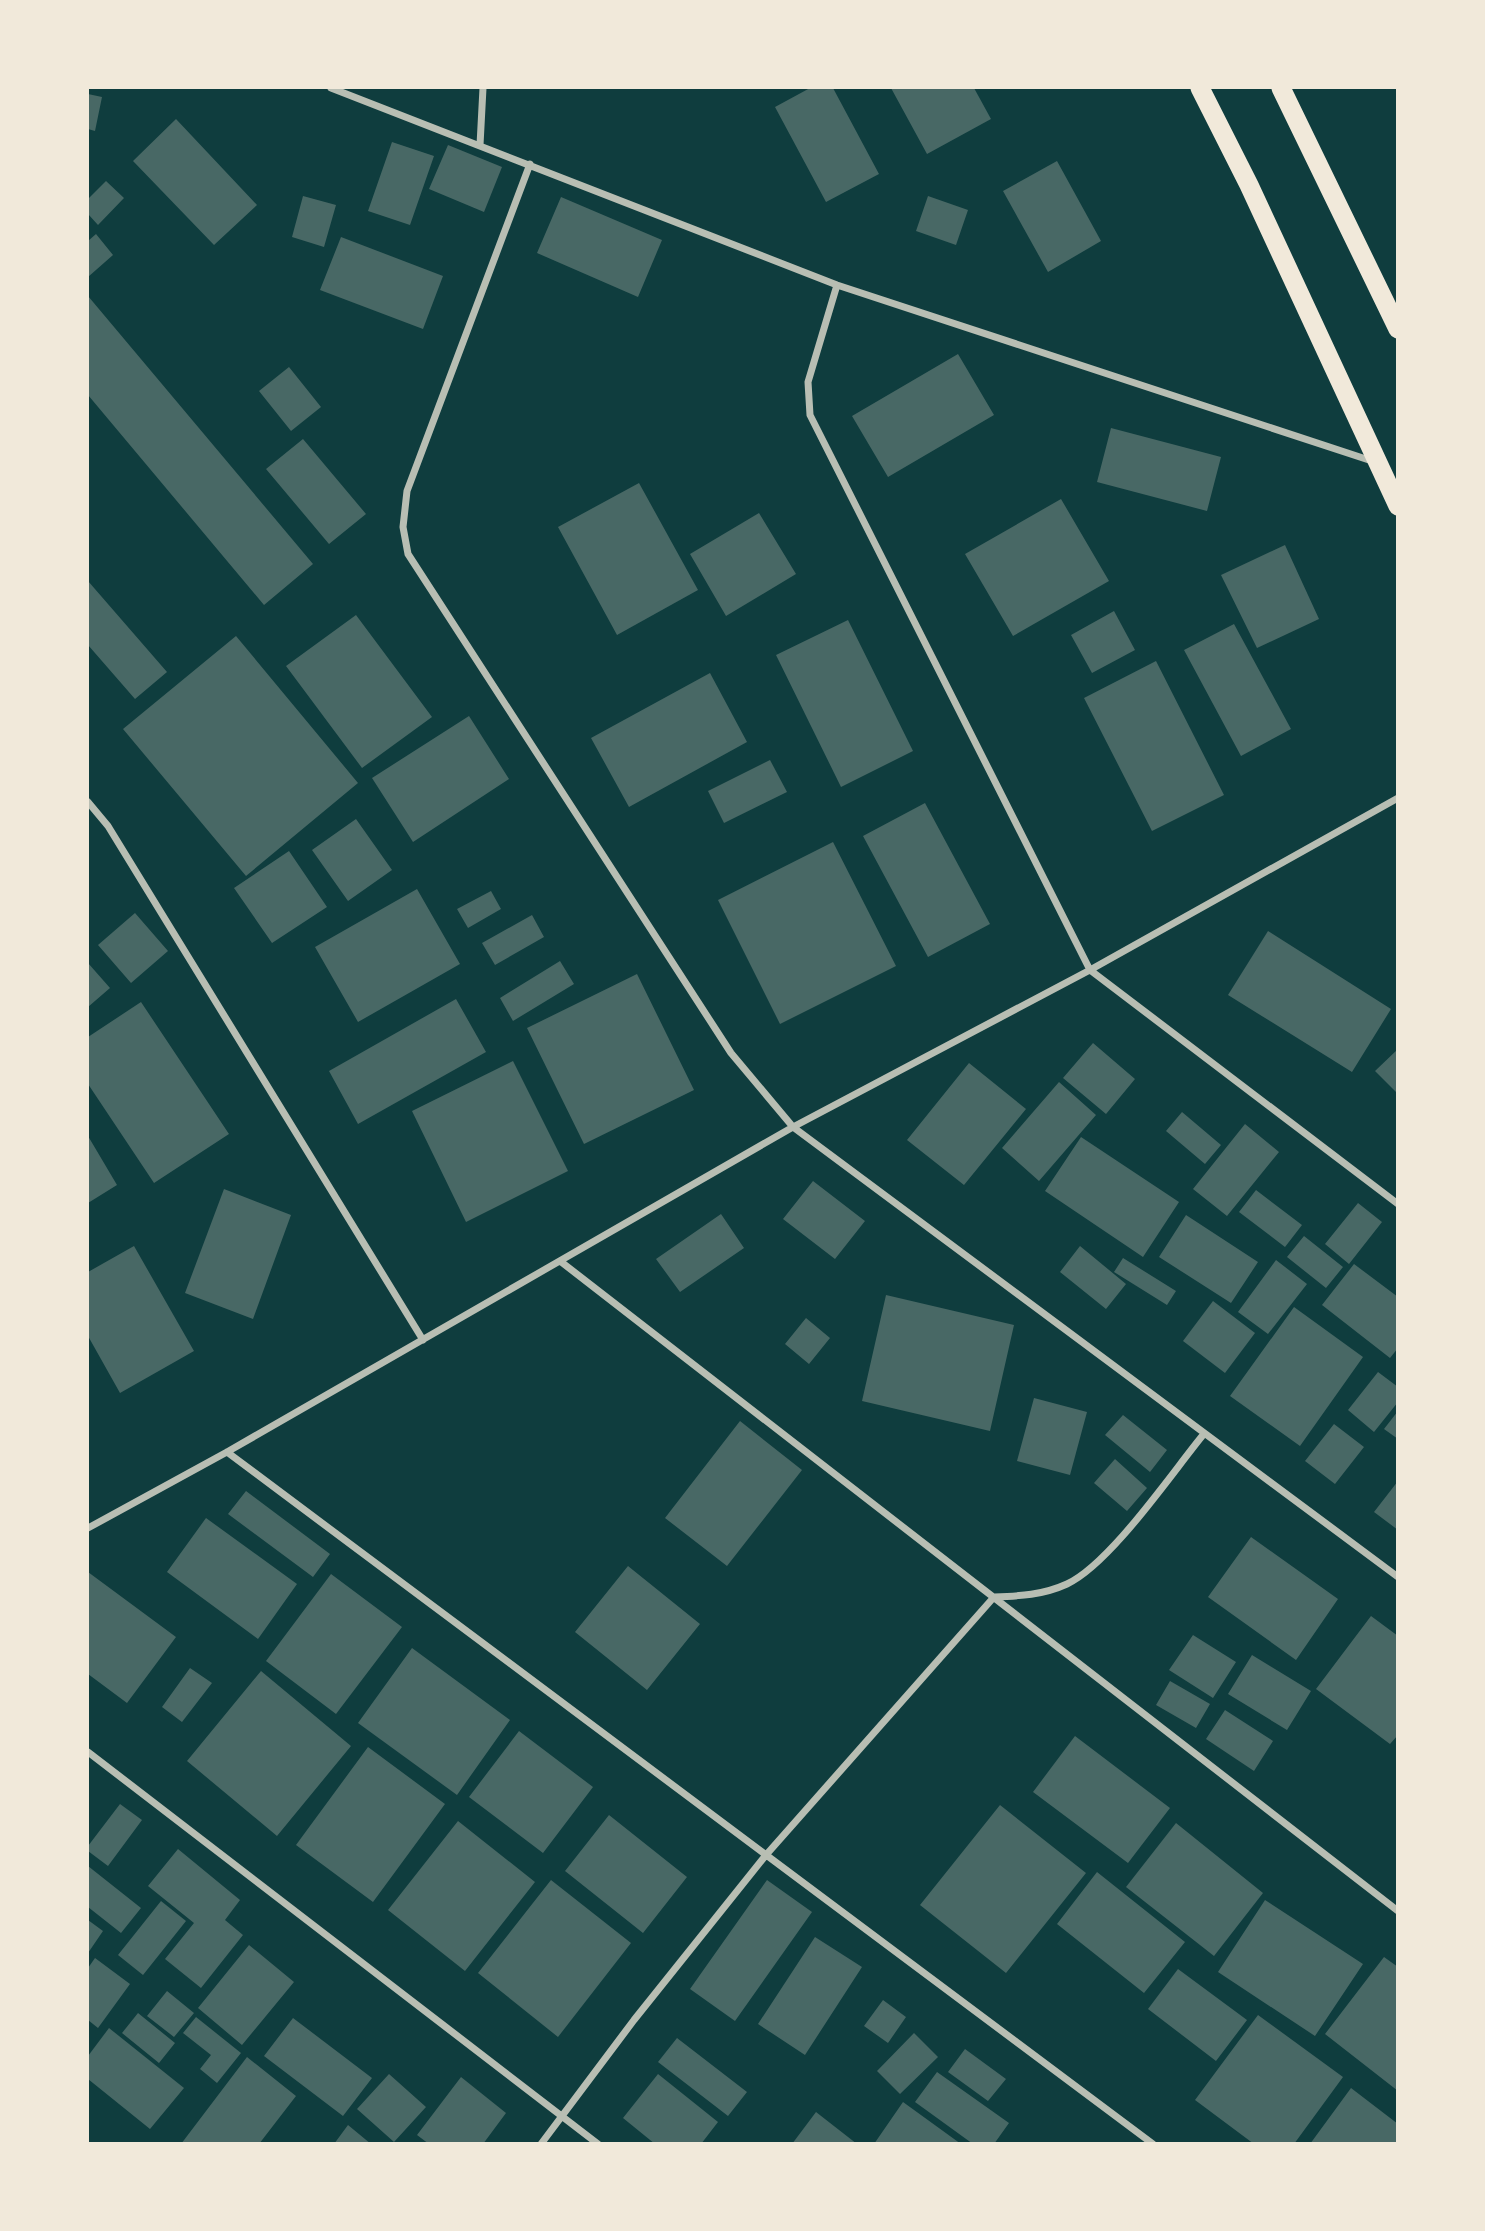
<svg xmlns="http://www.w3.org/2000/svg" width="1485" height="2231" viewBox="0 0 1485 2231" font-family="'Asap Condensed',sans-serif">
<rect width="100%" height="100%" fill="#0f3d3e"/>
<path fill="#486865" d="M 810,88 L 833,88 L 879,174 L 826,202 L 775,107 Z
M 891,88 L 974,88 L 991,119 L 927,154 Z
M 88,94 L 102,97 L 95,131 L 88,129 Z
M 176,119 L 257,205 L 214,245 L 133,161 Z
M 392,142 L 434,156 L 410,225 L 368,211 Z
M 448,145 L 502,167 L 484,212 L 429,189 Z
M 1057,161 L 1101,241 L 1048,272 L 1003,191 Z
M 106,181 L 124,198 L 98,225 L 88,214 L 88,199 Z
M 303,196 L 336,205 L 324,247 L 292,237 Z
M 928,196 L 968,210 L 956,245 L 916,231 Z
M 561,197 L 662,240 L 638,297 L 537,253 Z
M 96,234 L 113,255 L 88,277 L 88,241 Z
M 341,237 L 443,276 L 423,329 L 320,290 Z
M 88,296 L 313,564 L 264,605 L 88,395 Z
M 958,354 L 994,415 L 888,477 L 852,416 Z
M 289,367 L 321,407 L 291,431 L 259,391 Z
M 1111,428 L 1221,457 L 1207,511 L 1097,482 Z
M 303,439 L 366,514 L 329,544 L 266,469 Z
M 639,483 L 698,590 L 617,635 L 558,527 Z
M 1061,499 L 1109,581 L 1013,636 L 965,554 Z
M 759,513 L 796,574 L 726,616 L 690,554 Z
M 1285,545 L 1319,619 L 1257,648 L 1221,575 Z
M 88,581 L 167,672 L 135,699 L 88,645 Z
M 1114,611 L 1135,650 L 1092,673 L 1071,635 Z
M 356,615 L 432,717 L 362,768 L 286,666 Z
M 848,620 L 913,751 L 841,787 L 776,655 Z
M 1234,624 L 1291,729 L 1241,756 L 1184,650 Z
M 236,636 L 358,783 L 246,876 L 123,729 Z
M 1156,661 L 1224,795 L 1152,831 L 1084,698 Z
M 710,673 L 747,742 L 629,807 L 591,738 Z
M 469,716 L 509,779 L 413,842 L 372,778 Z
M 770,760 L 787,792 L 724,823 L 708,791 Z
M 925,803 L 990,924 L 928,957 L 863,836 Z
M 356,819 L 392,870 L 348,901 L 312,850 Z
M 833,842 L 896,966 L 780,1024 L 718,900 Z
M 289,851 L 327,907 L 272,943 L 234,888 Z
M 417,889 L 460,964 L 358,1022 L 315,947 Z
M 491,891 L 501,909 L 468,928 L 457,909 Z
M 135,913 L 168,951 L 131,983 L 98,945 Z
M 532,915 L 544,937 L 495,965 L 482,943 Z
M 1268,931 L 1391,1009 L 1352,1072 L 1228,995 Z
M 560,961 L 574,984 L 513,1021 L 500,998 Z
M 88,963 L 110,988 L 88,1007 Z
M 637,974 L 694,1090 L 584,1144 L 527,1028 Z
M 456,999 L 486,1052 L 358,1124 L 329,1071 Z
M 141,1002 L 229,1134 L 154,1183 L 88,1084 L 88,1037 Z
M 1093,1043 L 1135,1079 L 1106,1114 L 1063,1078 Z
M 1398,1049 L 1398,1094 L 1375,1071 Z
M 513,1061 L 568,1171 L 466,1222 L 412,1111 Z
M 969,1063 L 1026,1109 L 964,1185 L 907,1140 Z
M 1059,1082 L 1096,1115 L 1039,1181 L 1002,1148 Z
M 1182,1112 L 1221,1145 L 1205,1164 L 1166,1131 Z
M 1245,1124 L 1279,1152 L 1227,1216 L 1193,1189 Z
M 88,1136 L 117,1185 L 88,1203 Z
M 1081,1137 L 1179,1202 L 1143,1257 L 1045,1191 Z
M 813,1181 L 865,1221 L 835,1259 L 783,1219 Z
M 224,1189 L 291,1215 L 253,1319 L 185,1293 Z
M 1256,1190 L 1302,1225 L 1285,1247 L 1239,1212 Z
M 1358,1203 L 1382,1222 L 1349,1264 L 1325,1244 Z
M 721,1214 L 744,1248 L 680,1292 L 656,1259 Z
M 1186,1215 L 1258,1262 L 1231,1303 L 1159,1257 Z
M 1304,1236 L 1343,1267 L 1326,1288 L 1287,1257 Z
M 134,1246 L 194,1351 L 120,1393 L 88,1336 L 88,1272 Z
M 1080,1246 L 1126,1284 L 1106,1309 L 1060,1272 Z
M 1123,1258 L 1176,1291 L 1167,1305 L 1114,1272 Z
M 1276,1260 L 1307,1284 L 1268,1334 L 1238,1312 Z
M 1354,1264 L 1398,1297 L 1398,1348 L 1390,1358 L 1322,1305 Z
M 886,1295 L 1014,1325 L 990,1431 L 862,1401 Z
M 1213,1301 L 1255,1333 L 1225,1373 L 1183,1341 Z
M 1294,1307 L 1363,1357 L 1300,1446 L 1230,1396 Z
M 806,1318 L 830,1338 L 809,1364 L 785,1344 Z
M 1378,1372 L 1398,1387 L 1398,1402 L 1374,1432 L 1348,1410 Z
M 1034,1398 L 1087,1412 L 1070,1475 L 1017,1461 Z
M 1398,1411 L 1398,1439 L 1384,1429 Z
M 1123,1415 L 1167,1450 L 1150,1472 L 1105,1435 Z
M 740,1421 L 802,1470 L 727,1566 L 665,1518 Z
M 1334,1424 L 1364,1447 L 1335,1484 L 1305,1461 Z
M 1115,1459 L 1147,1488 L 1127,1511 L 1094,1483 Z
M 1398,1481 L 1398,1530 L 1374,1512 Z
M 246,1491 L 330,1554 L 313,1577 L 228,1514 Z
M 206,1518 L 297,1584 L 258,1639 L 167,1572 Z
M 1251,1537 L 1338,1599 L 1296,1660 L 1208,1597 Z
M 628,1566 L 700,1624 L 647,1690 L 575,1632 Z
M 88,1572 L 176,1637 L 127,1703 L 88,1674 Z
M 331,1574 L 402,1627 L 336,1714 L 266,1661 Z
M 1371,1616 L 1398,1636 L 1398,1735 L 1390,1744 L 1316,1689 Z
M 1193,1635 L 1236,1662 L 1213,1698 L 1169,1670 Z
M 412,1648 L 510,1720 L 457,1795 L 358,1723 Z
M 1252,1655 L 1311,1691 L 1287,1730 L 1228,1694 Z
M 190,1668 L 212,1683 L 182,1722 L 162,1707 Z
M 261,1671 L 351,1746 L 277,1836 L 187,1761 Z
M 1170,1681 L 1210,1704 L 1196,1728 L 1156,1705 Z
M 1225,1710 L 1273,1741 L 1254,1771 L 1206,1739 Z
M 519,1731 L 593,1787 L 543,1853 L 469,1797 Z
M 1075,1736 L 1170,1808 L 1128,1863 L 1033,1792 Z
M 368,1747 L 445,1804 L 373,1902 L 296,1845 Z
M 120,1804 L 142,1820 L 108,1866 L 88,1851 L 88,1846 Z
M 1000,1805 L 1086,1873 L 1006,1973 L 920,1905 Z
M 609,1815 L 687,1877 L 643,1933 L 565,1871 Z
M 458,1821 L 535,1882 L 465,1971 L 388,1910 Z
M 1176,1823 L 1263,1893 L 1214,1956 L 1126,1887 Z
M 178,1849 L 240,1900 L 225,1920 L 243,1935 L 201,1988 L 165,1959 L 194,1923 L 148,1886 Z
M 88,1866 L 141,1908 L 121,1933 L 88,1907 Z
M 1097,1872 L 1185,1942 L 1144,1993 L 1057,1924 Z
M 551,1880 L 631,1943 L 558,2037 L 478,1973 Z
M 767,1880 L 812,1912 L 735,2021 L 690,1989 Z
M 1265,1900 L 1363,1964 L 1315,2036 L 1218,1972 Z
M 161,1901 L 186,1921 L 143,1975 L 118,1955 Z
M 88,1920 L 103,1931 L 88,1953 Z
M 815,1937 L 862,1967 L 805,2055 L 758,2024 Z
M 249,1945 L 294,1982 L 242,2045 L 198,2008 Z
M 1384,1957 L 1398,1967 L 1398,2091 L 1325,2034 Z
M 95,1958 L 130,1984 L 98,2028 L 88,2020 L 88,1968 Z
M 1178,1969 L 1247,2020 L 1216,2061 L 1148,2009 Z
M 167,1991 L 194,2013 L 174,2037 L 147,2016 Z
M 883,2000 L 906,2017 L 888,2043 L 864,2026 Z
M 138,2013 L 175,2043 L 159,2063 L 122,2033 Z
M 1258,2015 L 1343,2077 L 1294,2144 L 1254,2144 L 1195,2100 Z
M 196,2017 L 241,2053 L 217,2083 L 200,2069 L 211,2055 L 183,2033 Z
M 293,2018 L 372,2078 L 343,2116 L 264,2056 Z
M 109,2028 L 184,2088 L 150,2129 L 88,2079 L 88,2056 Z
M 914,2033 L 938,2057 L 900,2094 L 877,2071 Z
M 677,2038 L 747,2092 L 728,2116 L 658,2062 Z
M 965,2049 L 1006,2079 L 988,2101 L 948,2072 Z
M 247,2057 L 296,2096 L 259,2144 L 181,2144 Z
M 937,2072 L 1009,2123 L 994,2144 L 973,2144 L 915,2102 Z
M 389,2074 L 426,2107 L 394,2142 L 357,2109 Z
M 658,2074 L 718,2122 L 701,2144 L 655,2144 L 623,2118 Z
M 461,2077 L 506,2113 L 483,2144 L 429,2144 L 417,2135 Z
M 1351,2088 L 1398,2124 L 1398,2144 L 1310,2144 Z
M 903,2102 L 961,2144 L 874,2144 Z
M 816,2112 L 857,2144 L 792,2144 Z
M 348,2125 L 371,2144 L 334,2144 Z"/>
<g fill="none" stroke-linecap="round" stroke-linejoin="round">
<path stroke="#b8beb3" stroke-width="7" d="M 331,88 L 837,285 L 1372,461
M 480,145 L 483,88
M 530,164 L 407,491 L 403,527 L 408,554 L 731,1053 L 793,1127 L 1398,1577
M 837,285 L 808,382 L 810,415 L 1090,970 L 1398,1204
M 88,802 L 108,826 L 423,1340
M 560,1261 L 1398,1911
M 227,1452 L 1153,2144
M 88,1528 L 227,1452 L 793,1127 L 1090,970 L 1398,798
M 88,1752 L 598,2144
M 541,2144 L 634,2020 L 766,1855 L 994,1597 C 1020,1596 1043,1595 1067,1584 C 1110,1564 1171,1474 1203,1435"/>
<path stroke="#f1e9da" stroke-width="19" d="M 1200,88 L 1249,185 L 1398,506
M 1281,88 L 1398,329"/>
</g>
<rect width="1485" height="2231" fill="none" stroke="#f1e9da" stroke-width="178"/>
</svg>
